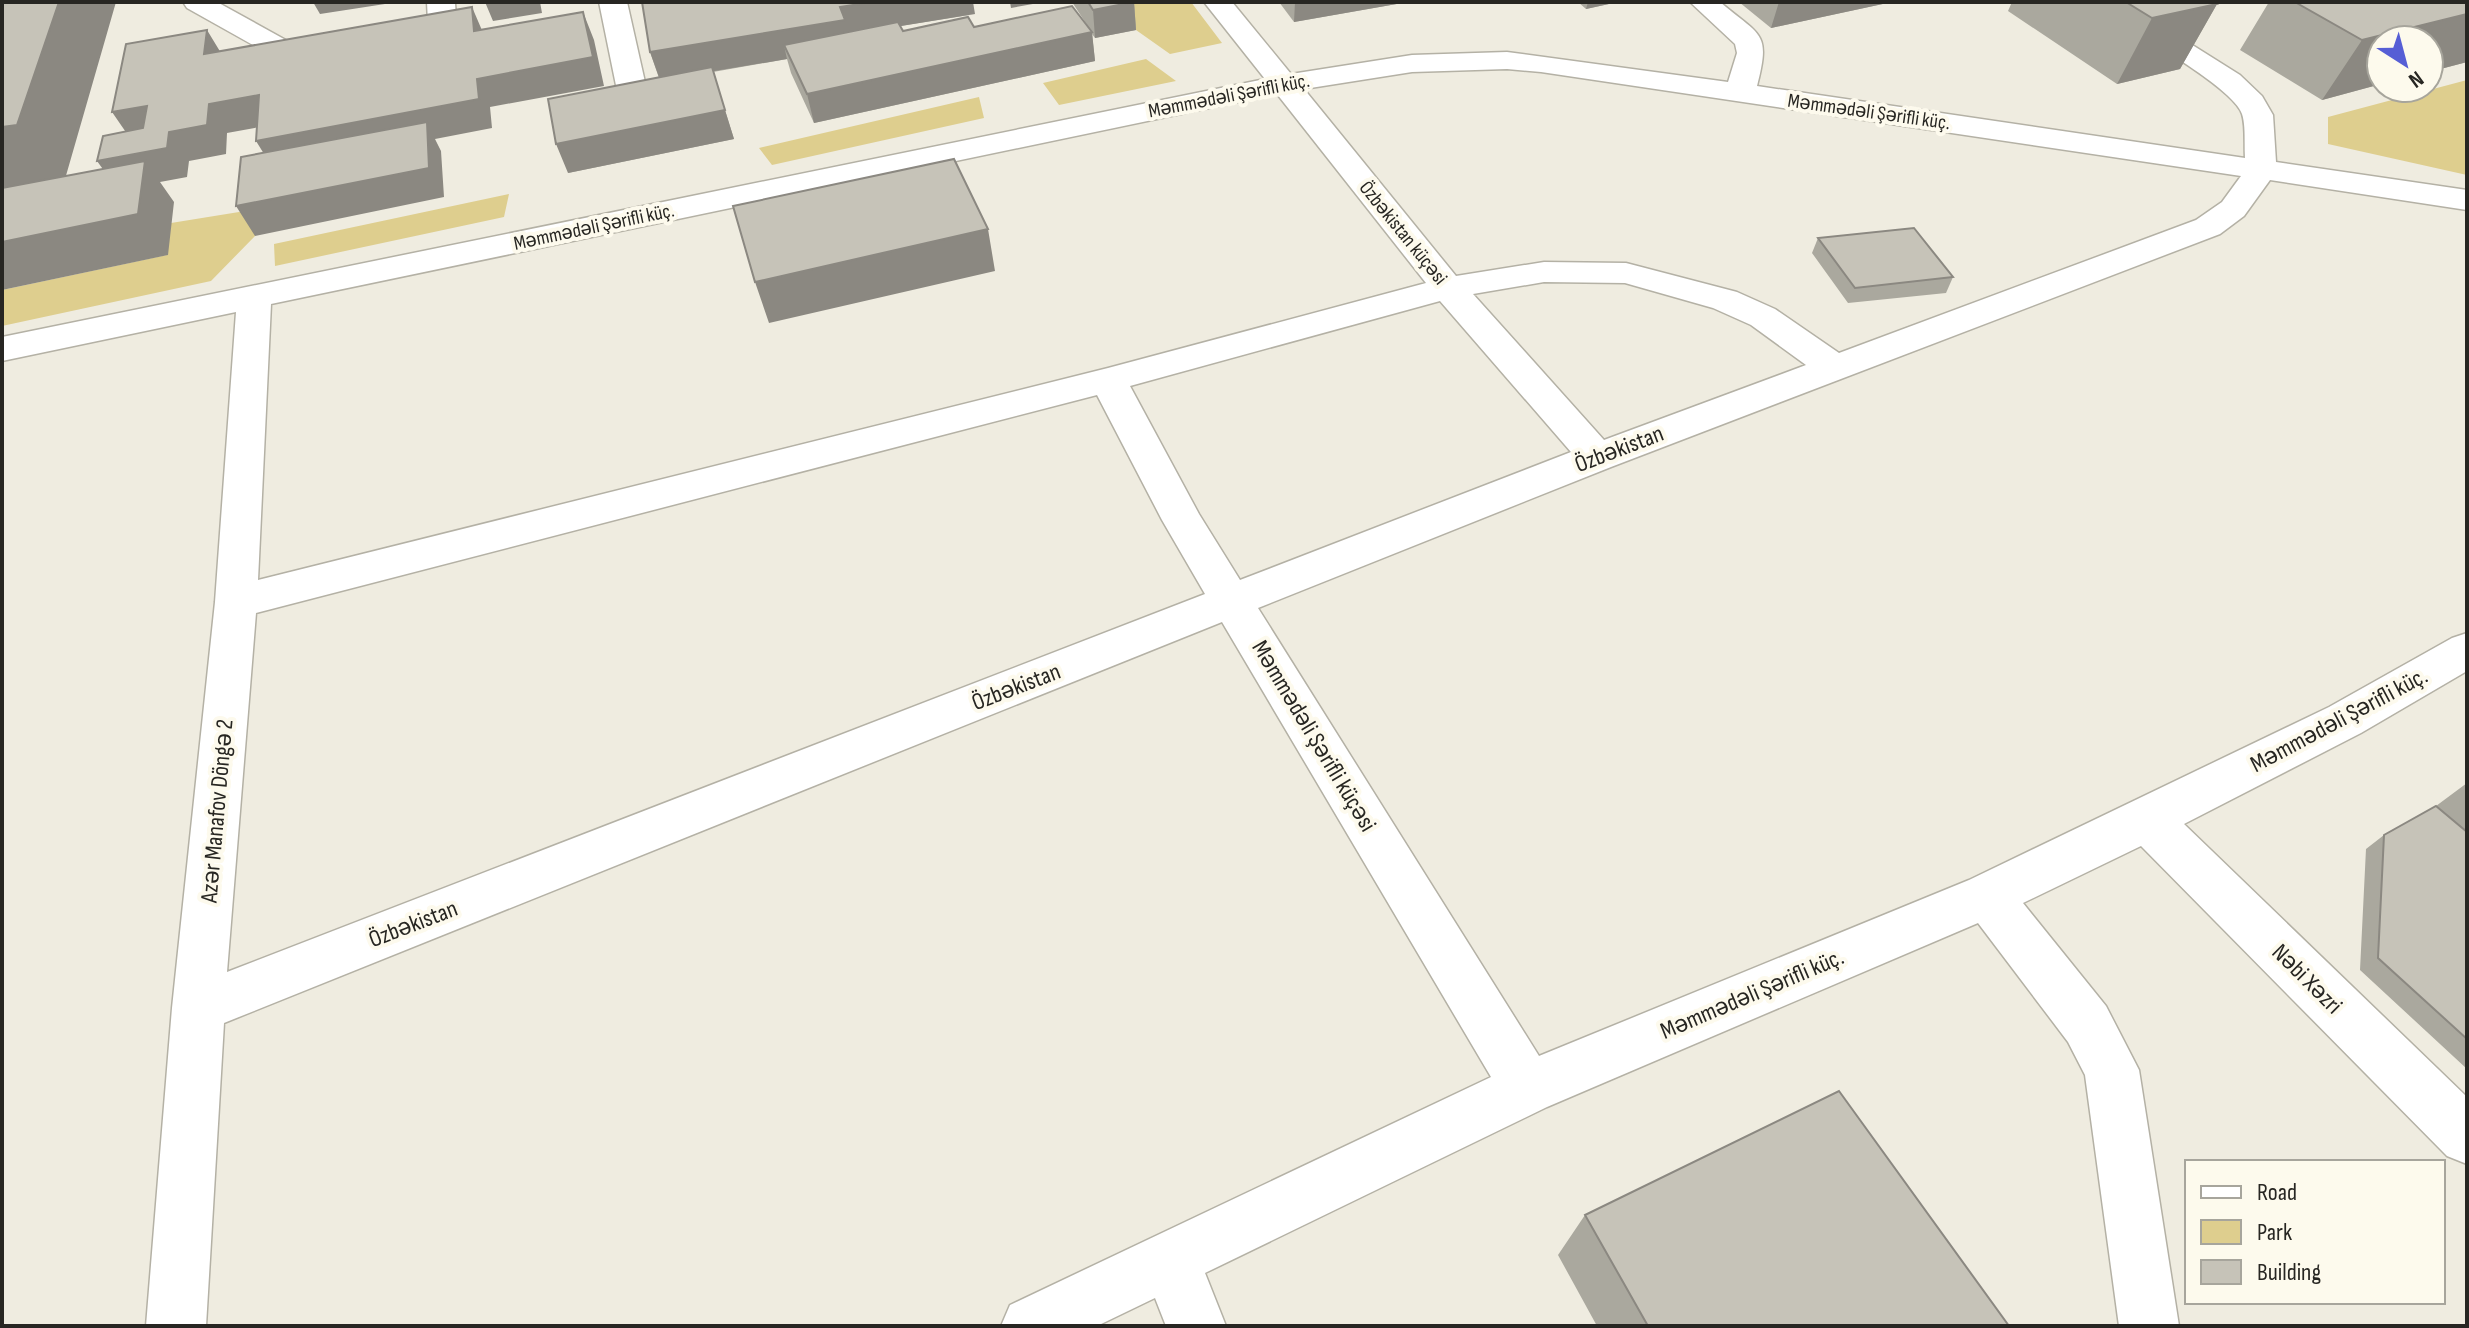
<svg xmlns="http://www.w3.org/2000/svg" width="2469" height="1328" viewBox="0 0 2469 1328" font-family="'Sofia Sans Condensed',sans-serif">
<rect width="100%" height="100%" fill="#efece0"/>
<path fill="#dece8e" d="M 1116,2 L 1191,2 L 1222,43 L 1170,54 L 1136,30 Z
M 1146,59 L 1176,81 L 1059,105 L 1043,83 Z
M 2467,80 L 2467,175 L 2328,144 L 2328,117 Z
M 979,97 L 984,118 L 772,165 L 759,148 Z
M 509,194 L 504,217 L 275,266 L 274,244 Z
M 257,209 L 255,236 L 211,281 L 2,326 L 2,290 L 167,255 L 171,223 Z"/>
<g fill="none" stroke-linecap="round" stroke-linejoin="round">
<defs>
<path id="minor" d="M 183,2 L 217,2 L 302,49 L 334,51 L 338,57 L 334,63 L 297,67 L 287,64 L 187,8 Z
M 427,2 L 455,2 C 455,10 458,21 454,27 C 442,46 410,54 390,49 L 386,43 L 390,37 L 419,31 L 428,22 Z
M 599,2 L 627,2 L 649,100 L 644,106 L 634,109 L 624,106 L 619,100 Z
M 1204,2 L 1232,2 L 1291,74 L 1412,55 L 1507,52 L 1728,82 L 1737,53 L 1735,44 L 1690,2 L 1720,2 C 1761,37 1771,31 1757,86 L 2245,158 C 2244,144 2246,126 2242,114 C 2234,87 2124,26 2095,8 L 2091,2 L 2124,2 L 2240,75 L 2262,96 L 2273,115 L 2276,162 L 2467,190 L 2467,210 L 2270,180 L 2244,216 L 2220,234 L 1611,467 L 1258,608 L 1539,1056 L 1969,880 L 2329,707 L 2452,638 L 2467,633 L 2467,671 L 2361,733 L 2184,824 L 2467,1097 L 2467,1164 L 2447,1156 L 2141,846 L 2023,903 L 2106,1006 L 2139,1070 L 2179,1326 L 2119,1326 L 2085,1075 L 2068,1042 L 1978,923 L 1547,1107 L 1205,1273 L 1226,1326 L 1166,1326 L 1155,1298 L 1097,1326 L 1001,1326 L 1010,1305 L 1491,1077 L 1222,622 L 224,1023 L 206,1326 L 146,1326 L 172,1008 L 215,602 L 236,312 L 2,361 L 2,337 L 1265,79 ZM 1507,69 L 1541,72 L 2241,176 L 2222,202 L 2196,220 L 1839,353 L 1775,309 L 1737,292 L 1626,263 L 1544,262 L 1456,276 L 1304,89 L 1412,72 ZM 1277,94 L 1426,283 L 1108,368 L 258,580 L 271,304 ZM 1544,282 L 1625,283 L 1713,308 L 1751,325 L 1806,365 L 1604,440 L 1473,294 ZM 1440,301 L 1571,452 L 1240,580 L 1199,514 L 1130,386 ZM 1097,395 L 1162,520 L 1205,594 L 227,972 L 256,613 Z"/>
</defs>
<use href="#minor" stroke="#b4b1a5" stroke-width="3"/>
<use href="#minor" fill="#fff" fill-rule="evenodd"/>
</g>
<path fill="#aaa89e" d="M 1072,2 L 1134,2 L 1136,30 L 1095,38 L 1092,34 L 1095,61 L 814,123 L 791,73 L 787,59 L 713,72 L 734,139 L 568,173 L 659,78 L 650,52 L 975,14 L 900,26 L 903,31 L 974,27 L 1087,25 Z
M 1279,2 L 1408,2 L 1294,22 Z
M 1578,2 L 1618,2 L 1586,9 Z
M 1739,2 L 1892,2 L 1771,28 Z
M 2012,2 L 2215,2 L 2217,4 L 2180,69 L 2117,84 L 2008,11 Z
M 2269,2 L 2467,2 L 2467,62 L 2429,72 L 2429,40 L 2381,40 L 2381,84 L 2322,100 L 2240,50 Z
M 1818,238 L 1953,277 L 1946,293 L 1848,303 L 1812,253 Z
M 2467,783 L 2467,1069 L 2360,970 L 2366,849 L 2384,835 L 2436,806 Z
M 1585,1215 L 2009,1326 L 1597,1326 L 1558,1255 Z"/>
<path fill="#8b8881" d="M 59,2 L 116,2 L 63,186 L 2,197 L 2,127 Z
M 313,2 L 398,2 L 320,14 Z
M 485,2 L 540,2 L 542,13 L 493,21 Z
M 872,2 L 973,2 L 975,14 L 784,45 L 787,59 L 660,80 L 650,52 L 840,7 Z
M 1010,2 L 1044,2 L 1011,8 Z
M 1134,2 L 1136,30 L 1095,38 L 1093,10 Z
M 1295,2 L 1408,2 L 1294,22 Z
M 1588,2 L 1618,2 L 1586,9 Z
M 1779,2 L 1892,2 L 1771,28 Z
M 2217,4 L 2180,69 L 2117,84 L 2152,18 Z
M 472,7 L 484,35 L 474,31 Z
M 583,12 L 594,40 L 604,86 L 490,107 L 492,128 L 435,139 L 441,151 L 444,197 L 255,236 L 236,206 L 274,170 L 256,141 L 477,79 Z
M 2467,14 L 2467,62 L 2429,72 L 2429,40 L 2381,40 L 2381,84 L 2322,100 L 2362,40 Z
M 207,30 L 224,58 L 204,54 Z
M 1092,32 L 1095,61 L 814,123 L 807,94 Z
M 259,95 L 276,124 L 227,133 L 226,154 L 189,161 L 187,177 L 160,182 L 174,202 L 168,255 L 2,290 L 2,242 L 118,190 L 97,161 L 169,132 L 209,104 Z
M 147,106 L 167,134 L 132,141 L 112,112 Z
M 725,110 L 734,139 L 568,173 L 556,144 Z
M 988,229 L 995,271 L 769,323 L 755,282 Z"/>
<path fill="#c6c3b8" stroke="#8b8881" stroke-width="2" d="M 2,2 L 59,2 L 17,125 L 2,127 Z
M 642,2 L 872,2 L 840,7 L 845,20 L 650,52 Z
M 1088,2 L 1134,2 L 1093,10 Z
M 2126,2 L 2215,2 L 2217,4 L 2152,18 Z
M 2295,2 L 2467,2 L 2467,14 L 2362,40 Z
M 1072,6 L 1092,32 L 807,94 L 784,45 L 898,22 L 903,31 L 968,17 L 974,27 Z
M 472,7 L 474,31 L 583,12 L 593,57 L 477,79 L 479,99 L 256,141 L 259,95 L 209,104 L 207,125 L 169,132 L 167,148 L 97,161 L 103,136 L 143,128 L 147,106 L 112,112 L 126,44 L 207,30 L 204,54 Z
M 712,67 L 725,110 L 556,144 L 548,99 Z
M 427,122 L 429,168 L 236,206 L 241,157 Z
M 954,159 L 988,229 L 755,282 L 733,206 Z
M 145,161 L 138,214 L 2,242 L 2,188 Z
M 1914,228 L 1953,277 L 1855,288 L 1818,238 Z
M 2436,806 L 2467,832 L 2467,1039 L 2378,958 L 2384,835 Z
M 1839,1091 L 2009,1326 L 1648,1326 L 1585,1215 Z"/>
<g text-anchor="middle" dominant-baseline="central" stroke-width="8" stroke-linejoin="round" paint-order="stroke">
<g font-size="20" fill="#272622" stroke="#fdfaed">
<text transform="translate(1229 96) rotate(-11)">Məmmədəli Şərifli küç.</text>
<text transform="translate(1869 112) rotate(8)">Məmmədəli Şərifli küç.</text>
<text transform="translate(594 227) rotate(-12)">Məmmədəli Şərifli küç.</text>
<text transform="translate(1403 233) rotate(51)">Özbəkistan küçəsi</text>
</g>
<g font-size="24" fill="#272622" stroke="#fdfaed">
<text transform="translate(1619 449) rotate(-21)">Özbəkistan</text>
<text transform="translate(1016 687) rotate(-21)">Özbəkistan</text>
<text transform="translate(2339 720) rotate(-28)">Məmmədəli Şərifli küç.</text>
<text transform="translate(1314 736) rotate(59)">Məmmədəli Şərifli küçəsi</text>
<text transform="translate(217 811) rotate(-85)">Azər Manafov Döngə 2</text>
<text transform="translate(413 924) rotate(-21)">Özbəkistan</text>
<text transform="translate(2307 979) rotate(45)">Nəbi Xəzri</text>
<text transform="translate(1752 994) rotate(-23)">Məmmədəli Şərifli küç.</text>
</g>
</g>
<rect width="2469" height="1328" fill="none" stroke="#272622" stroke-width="8"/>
<rect x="2185" y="1160" width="260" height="144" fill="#fdfaed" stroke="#a7a59c" stroke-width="2"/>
<rect x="2201" y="1186" width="40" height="12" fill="#ffffff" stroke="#a7a59c" stroke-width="2"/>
<text x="2257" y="1200" font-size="24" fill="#272622">Road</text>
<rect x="2201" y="1220" width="40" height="24" fill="#dece8e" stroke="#a7a59c" stroke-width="2"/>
<text x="2257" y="1240" font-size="24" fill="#272622">Park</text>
<rect x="2201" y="1260" width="40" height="24" fill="#c6c3b8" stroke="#a7a59c" stroke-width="2"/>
<text x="2257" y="1280" font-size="24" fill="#272622">Building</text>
<g transform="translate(2405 64) rotate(144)"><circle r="38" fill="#fdfaed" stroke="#a7a59c" stroke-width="2"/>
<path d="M0-6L14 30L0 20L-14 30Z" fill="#565ed5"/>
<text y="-12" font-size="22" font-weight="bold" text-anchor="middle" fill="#272622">N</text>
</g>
</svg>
